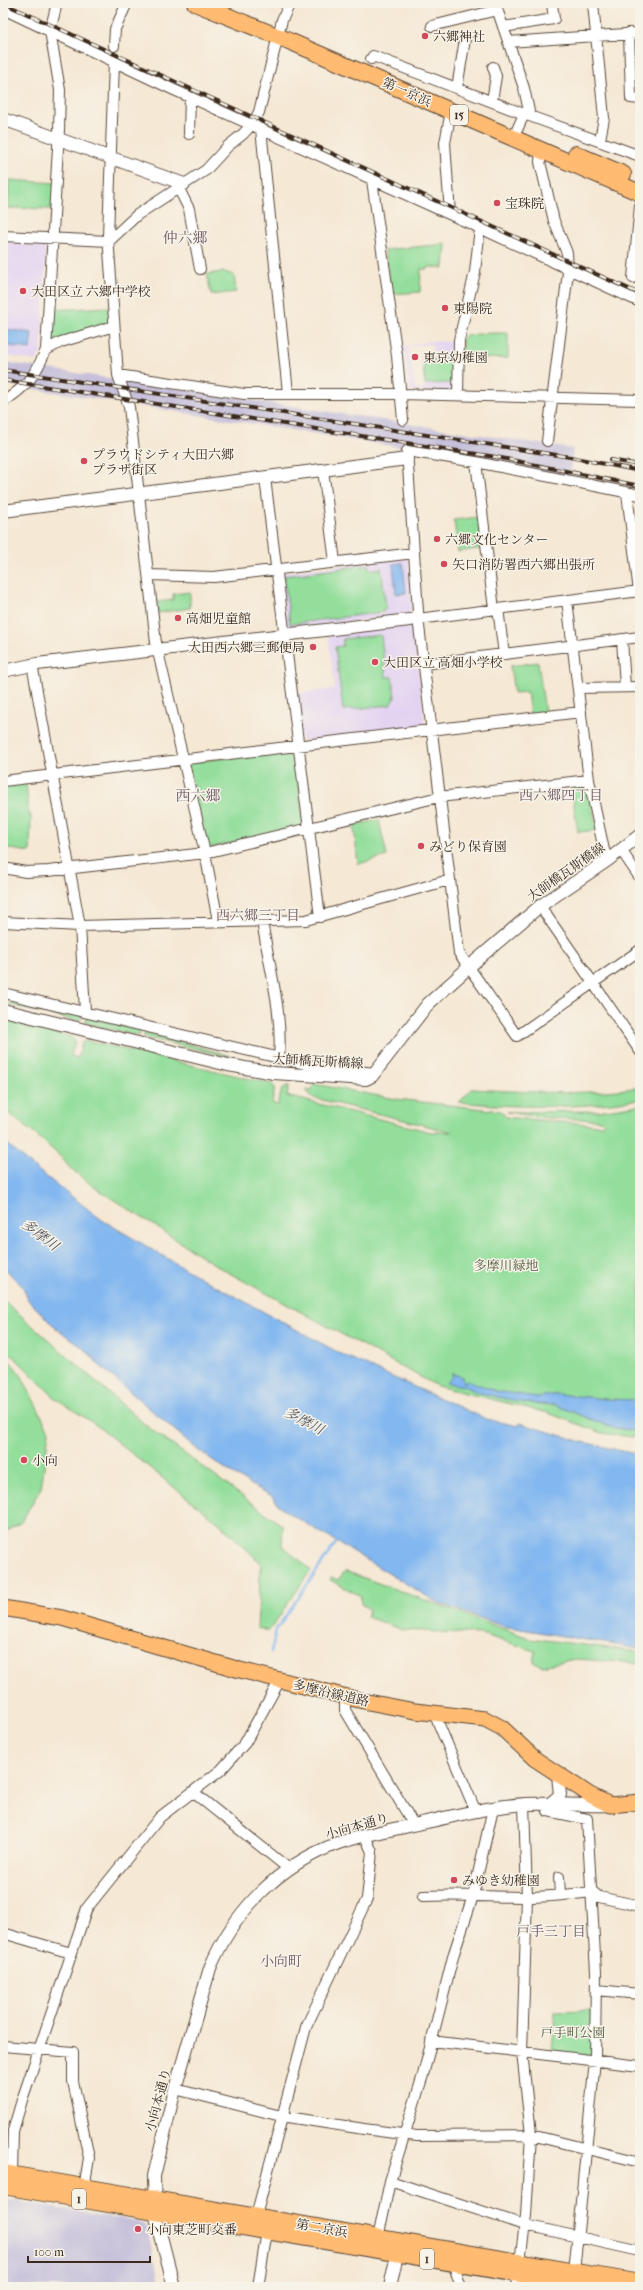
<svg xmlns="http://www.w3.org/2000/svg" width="643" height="2290" viewBox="0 0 643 2290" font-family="'IM FELL French Canon','Noto Serif JP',serif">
<rect width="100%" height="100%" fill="#f7f3e8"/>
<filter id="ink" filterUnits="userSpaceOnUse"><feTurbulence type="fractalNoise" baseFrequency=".025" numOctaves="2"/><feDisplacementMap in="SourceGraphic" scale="8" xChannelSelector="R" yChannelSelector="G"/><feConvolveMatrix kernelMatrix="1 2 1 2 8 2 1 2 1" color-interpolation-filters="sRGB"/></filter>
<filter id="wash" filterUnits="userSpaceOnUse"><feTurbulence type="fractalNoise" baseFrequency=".012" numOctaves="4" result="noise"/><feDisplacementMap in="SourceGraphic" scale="16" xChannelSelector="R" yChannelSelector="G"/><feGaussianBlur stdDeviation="0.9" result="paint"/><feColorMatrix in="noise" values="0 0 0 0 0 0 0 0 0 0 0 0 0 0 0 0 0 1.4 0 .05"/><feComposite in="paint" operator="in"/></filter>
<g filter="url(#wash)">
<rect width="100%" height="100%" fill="#f5e8d4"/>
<path fill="#e3d3f2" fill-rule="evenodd" d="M 3,241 L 42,243 L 46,246 L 42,336 L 41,352 L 36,361 L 3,355 Z
M 431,341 L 455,342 L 454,391 L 410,391 L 403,346 ZM 432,344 L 433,357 L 421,359 L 425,389 L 415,389 L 408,346 Z
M 405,557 L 408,560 L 412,609 L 407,615 L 290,629 L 287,626 L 280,575 L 282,573 Z
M 410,625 L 414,630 L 425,725 L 423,728 L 302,741 L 294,694 L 335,689 L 328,634 Z"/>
<path fill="#c6c0da" d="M 3,362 L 573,449 L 570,477 L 430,452 L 3,384 Z
M 3,2199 L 144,2223 L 147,2226 L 160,2287 L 3,2287 Z"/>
<path fill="#93de9b" stroke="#67845c" d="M 9,180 L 56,183 L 54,209 L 8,208 Z
M 446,244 L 444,268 L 429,267 L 428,269 L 421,269 L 420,292 L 391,294 L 385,250 Z
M 224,272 L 234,275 L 236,292 L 211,295 L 207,274 Z
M 109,307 L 110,322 L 108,326 L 47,346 L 50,310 Z
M 492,333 L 508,333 L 508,358 L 462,359 L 462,339 L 466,335 Z
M 453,357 L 452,383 L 425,384 L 423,362 Z
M 479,517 L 483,548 L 458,552 L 454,520 Z
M 369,565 L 369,570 L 381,568 L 386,607 L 383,612 L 290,624 L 284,576 Z
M 190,592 L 190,608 L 158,613 L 157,602 L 173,600 L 173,594 Z
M 381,635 L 386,677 L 392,677 L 395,697 L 390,705 L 343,710 L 335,647 L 343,646 L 343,639 Z
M 538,662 L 545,713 L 530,714 L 527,692 L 514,693 L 510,666 Z
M 293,751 L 296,755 L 303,823 L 301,826 L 210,848 L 206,846 L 188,765 L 190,762 Z
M 26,782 L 29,815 L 31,815 L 30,852 L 3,848 L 3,785 Z
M 584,786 L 588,787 L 597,830 L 578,832 L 571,787 Z
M 379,820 L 387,856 L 358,864 L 354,825 Z
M 11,999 L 82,1016 L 80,1022 L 10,1005 Z
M 87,1017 L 141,1030 L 139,1036 L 85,1023 Z
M 3,1020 L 71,1037 L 75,1041 L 71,1056 L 78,1058 L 82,1042 L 88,1041 L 272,1084 L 275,1087 L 272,1103 L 278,1105 L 282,1089 L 289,1085 L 287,1096 L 431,1132 L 452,1132 L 314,1098 L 307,1093 L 307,1090 L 312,1091 L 314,1084 L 396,1099 L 501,1111 L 506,1117 L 513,1118 L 600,1125 L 605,1124 L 601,1120 L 548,1118 L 507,1112 L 598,1111 L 640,1105 L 640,1438 L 602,1433 L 548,1413 L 437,1386 L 222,1269 L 94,1187 L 69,1167 L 61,1157 L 35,1134 L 3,1109 Z
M 145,1031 L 251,1062 L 144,1037 Z
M 640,1087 L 640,1099 C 580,1109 519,1108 459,1102 L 472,1089 C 527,1092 585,1096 640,1087 Z
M 3,1300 L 149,1428 L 283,1526 L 282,1545 L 311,1570 L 269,1631 L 257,1628 L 261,1563 L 219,1523 L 96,1425 L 54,1397 L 3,1346 Z
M 3,1353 L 21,1375 L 49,1431 L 41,1488 L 21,1522 L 3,1534 Z
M 345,1571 L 529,1638 L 640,1652 L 640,1663 L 575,1659 L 542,1666 L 533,1662 L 535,1651 L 481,1634 L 403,1630 L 367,1617 L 369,1609 L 361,1604 L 361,1596 L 330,1580 L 331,1577 L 338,1580 Z
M 594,2010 L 593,2058 L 552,2052 L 555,2011 Z"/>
<path fill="#82b7f0" stroke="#5e7087" d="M 3,329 L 32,333 L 30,349 L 3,345 Z
M 403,563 L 406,593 L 396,594 L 393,564 Z
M 3,1140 L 26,1161 L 102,1220 L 192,1273 L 343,1355 L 486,1419 L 518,1426 L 519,1423 L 583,1442 L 640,1455 L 640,1649 L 503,1626 L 438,1603 L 282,1509 L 272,1496 L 239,1478 L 198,1450 L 101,1367 L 87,1351 L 55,1327 L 28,1300 L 23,1287 L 3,1267 Z
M 451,1373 L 462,1377 L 464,1383 L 466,1380 L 496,1391 L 537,1397 L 557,1394 L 606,1399 L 640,1400 L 640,1432 L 610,1427 L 555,1405 L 525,1403 L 480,1393 L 464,1386 L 446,1383 L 453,1376 Z"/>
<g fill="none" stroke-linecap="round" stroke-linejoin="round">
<path stroke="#82b7f0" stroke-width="2.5" d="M 271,1652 L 276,1630 L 338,1540"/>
</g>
</g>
<g filter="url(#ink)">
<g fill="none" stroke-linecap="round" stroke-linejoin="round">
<defs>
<path id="minor" d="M 495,3 L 524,88 L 530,116
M 593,3 L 604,118 L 600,140
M 3,9 L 172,89 L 480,228
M 432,26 L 497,10
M 503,27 L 554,19 L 552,4
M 629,33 L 631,98 L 640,99
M 508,42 L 640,33
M 114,46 L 115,29 L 127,3
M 371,59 L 373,56 L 524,114 L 640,156
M 114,62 L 108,236 L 118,375 L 129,407 L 156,643 L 205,853 L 218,921
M 457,88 L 465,39
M 492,101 L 496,76 L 493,67
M 261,129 L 288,393
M 517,130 L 524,114
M 189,134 L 190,97
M 541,150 L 540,162 L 554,221 L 567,253 L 568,272 L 547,441
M 372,180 L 397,356 L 403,420
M 178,187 L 189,209 L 200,269
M 450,214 L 445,143 L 451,111
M 3,236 L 109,241 L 137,215 L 206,170 L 228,146 L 243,134 L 254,122 L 259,112 L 282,20 L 290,3
M 633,278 L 640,206
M 46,350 L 61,342 L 114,326
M 118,375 L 244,394 L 401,394 L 640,400
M 458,395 L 459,340 L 475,272 L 480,228 L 640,302
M 3,402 C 26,387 35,376 46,350 L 59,131 L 60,90 L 50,31 L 57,3
M 476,462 L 494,609
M 323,470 L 335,562
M 265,478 L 320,917
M 627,493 L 639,592
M 640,495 L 476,462 L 407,451 L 419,626 L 459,953 L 517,1036 L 640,950
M 149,575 L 214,577 L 414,553
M 567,600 L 589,780 L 604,850 L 608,860
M 498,609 L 504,654
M 418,619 L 640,591
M 622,639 L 625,687
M 32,664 L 80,926 L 85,1011
M 424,664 L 640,637
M 578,688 L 640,687
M 3,781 L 581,712
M 621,850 L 640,878
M 3,868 L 26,872 L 48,871 L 205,853 L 439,797 L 589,780
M 540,906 L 640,1051
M 262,921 C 269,966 283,1012 279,1058
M 3,922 L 80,926 L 306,920 L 449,880
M 3,993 L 314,1066 L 375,1073
M 345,1696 L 345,1710 L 414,1825
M 434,1713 L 476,1812
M 193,1792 L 289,1869
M 546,1804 L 548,1811 L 587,1819 L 596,1972 L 595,2060 L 574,2272
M 559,1877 L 560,1895
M 423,1896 C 458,1894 493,1897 528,1897 C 550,1897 571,1894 593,1892 L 599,1897 L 640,1906
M 3,1933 L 71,1953
M 596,1990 L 640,1994
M 431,2041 L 640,2066
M 3,2046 L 73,2052 L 73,2081 L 89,2158 L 84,2188
M 175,2089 L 281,2116 L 364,2129 L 417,2136 L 531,2135 L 640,2162
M 12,2175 L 13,2131 L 22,2100 L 87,1908 L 160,1817 L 221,1770 L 245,1743 L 280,1680
M 390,2181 L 521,2224 L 640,2251
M 256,2216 L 306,2027 L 367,1899 L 372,1852 L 365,1836
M 378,2238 L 390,2181 L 423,2075 L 454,1953 L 473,1896 L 493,1808
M 520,2262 L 526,2215 L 531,2135 L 522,2052 L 527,1897 L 524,1804
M 453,2263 L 461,2287
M 258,2287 L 267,2231
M 516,2287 L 519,2274"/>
<path id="tertiary" d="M 3,119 L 184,184
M 3,511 L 407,459
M 3,671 L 37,664 L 418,619
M 3,1010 L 228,1065 L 274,1073 L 366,1079 L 372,1076 L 428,1004 L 479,958 L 540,906 L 608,860 L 640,835
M 551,1803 L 560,1795 L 558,1775
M 174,2287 L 155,2213 L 154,2176 L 175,2089 L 210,1968 C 234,1911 278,1866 336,1844 C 363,1834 393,1830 422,1823 C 456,1816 491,1806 526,1804 C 554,1803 582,1806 610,1805
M 390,2287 L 399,2245"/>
<path id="primary" d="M 3,1608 L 62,1618 L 240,1670 L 363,1701 L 415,1711 L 485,1719 L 502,1728 L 535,1759 L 590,1795 L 610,1805 L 640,1802"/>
<path id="trunk" d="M 195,3 L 289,41 L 640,193
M 576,154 L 623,174
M 3,2173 L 640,2283
M 3,2186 L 594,2287"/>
</defs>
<use href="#minor" stroke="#574639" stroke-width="12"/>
<use href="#tertiary" stroke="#574639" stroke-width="14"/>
<use href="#primary" stroke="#574639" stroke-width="17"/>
<use href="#trunk" stroke="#574639" stroke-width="18"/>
<use href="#minor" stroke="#fff" stroke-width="10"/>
<use href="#tertiary" stroke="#fff" stroke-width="12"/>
<use href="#primary" stroke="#ffbb71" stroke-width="15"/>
<use href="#trunk" stroke="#ffbb71" stroke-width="16"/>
<defs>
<path id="rail" d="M 3,3 L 640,294
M 3,370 L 570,457 L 640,471
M 3,380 L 496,457 L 640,486
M 610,460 L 640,465"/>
</defs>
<use href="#rail" stroke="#3b2a1e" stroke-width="4"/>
<use href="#rail" stroke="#f7f3e8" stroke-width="2.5" stroke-dasharray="8" stroke-linecap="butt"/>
</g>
</g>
<g fill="#d1495b" stroke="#f7f3e8" stroke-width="1.5">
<circle cx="425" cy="36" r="4"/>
<circle cx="497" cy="203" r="4"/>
<circle cx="23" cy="291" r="4"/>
<circle cx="445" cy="308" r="4"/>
<circle cx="415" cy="357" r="4"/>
<circle cx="84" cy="461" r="4"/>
<circle cx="437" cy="539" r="4"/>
<circle cx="444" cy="564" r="4"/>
<circle cx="178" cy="618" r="4"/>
<circle cx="313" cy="647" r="4"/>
<circle cx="375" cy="662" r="4"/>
<circle cx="421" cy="846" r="4"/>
<circle cx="24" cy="1460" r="4"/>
<circle cx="454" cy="1880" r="4"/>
<circle cx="138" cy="2229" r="4"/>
</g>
<g text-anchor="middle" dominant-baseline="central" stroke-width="3" stroke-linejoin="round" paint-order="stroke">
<g fill="#f7f3e8" stroke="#73665b" stroke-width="1">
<rect x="450" y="105" width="18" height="20" rx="3"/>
<rect x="72" y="2189" width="14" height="20" rx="3"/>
<rect x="420" y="2249" width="14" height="20" rx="3"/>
</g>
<g font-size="12" font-weight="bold" fill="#3b2a1e">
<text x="459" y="115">15</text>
<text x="79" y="2199">1</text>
<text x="427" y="2259">1</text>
</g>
<g font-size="13" fill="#3b2a1e" stroke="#f7f3e8" text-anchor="start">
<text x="433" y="36">六郷神社</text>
<text x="505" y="203">宝珠院</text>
<text x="31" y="291">大田区立 六郷中学校</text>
<text x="453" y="308">東陽院</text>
<text x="423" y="357">東京幼稚園</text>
<text x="92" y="454">プラウドシティ大田六郷<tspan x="92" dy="15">プラザ街区</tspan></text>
<text x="445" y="539">六郷文化センター</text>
<text x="452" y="564">矢口消防署西六郷出張所</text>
<text x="186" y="618">高畑児童館</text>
<text x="305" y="647" text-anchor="end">大田西六郷三郵便局</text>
<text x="383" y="662">大田区立 高畑小学校</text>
<text x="429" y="846">みどり保育園</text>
<text x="32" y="1460">小向</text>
<text x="462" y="1880">みゆき幼稚園</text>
<text x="146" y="2229">小向東芝町交番</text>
</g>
<g font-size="13" fill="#3b2a1e" stroke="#f7f3e8">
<text transform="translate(407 92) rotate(24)">第一京浜</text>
<text transform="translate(566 872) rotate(-35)">大師橋瓦斯橋線</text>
<text transform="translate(318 1061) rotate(3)">大師橋瓦斯橋線</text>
<text transform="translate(331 1693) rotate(13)">多摩沿線道路</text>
<text transform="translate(357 1826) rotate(-16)">小向本通り</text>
<text transform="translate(158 2100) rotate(-75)">小向本通り</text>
<text transform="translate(322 2228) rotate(10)">第二京浜</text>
</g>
<g font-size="13" fill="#51573d" stroke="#f7f3e8">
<text x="506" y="1265">多摩川緑地</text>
<text x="573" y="2032">戸手町公園</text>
</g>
<g font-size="14" fill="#6f5a66" stroke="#f7f3e8">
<text x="561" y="795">西六郷四丁目</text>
<text x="258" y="915">西六郷三丁目</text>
<text x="551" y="1931">戸手三丁目</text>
<text x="281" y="1961">小向町</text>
</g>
<g font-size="14" font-style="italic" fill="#50545d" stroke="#f7f3e8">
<text transform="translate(40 1235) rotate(37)">多摩川</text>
<text transform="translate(304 1421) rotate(28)">多摩川</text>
</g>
<g font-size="15" fill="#6f5a66" stroke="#f7f3e8">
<text x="185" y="238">仲六郷</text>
<text x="198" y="796">西六郷</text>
</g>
</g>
<rect width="643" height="2290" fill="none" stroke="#f7f3e8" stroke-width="16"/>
<path d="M28 2256v6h122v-6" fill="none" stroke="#3b2a1e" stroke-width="2"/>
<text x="34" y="2256" font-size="12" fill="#3b2a1e" stroke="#f7f3e8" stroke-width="3" paint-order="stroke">100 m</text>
</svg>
